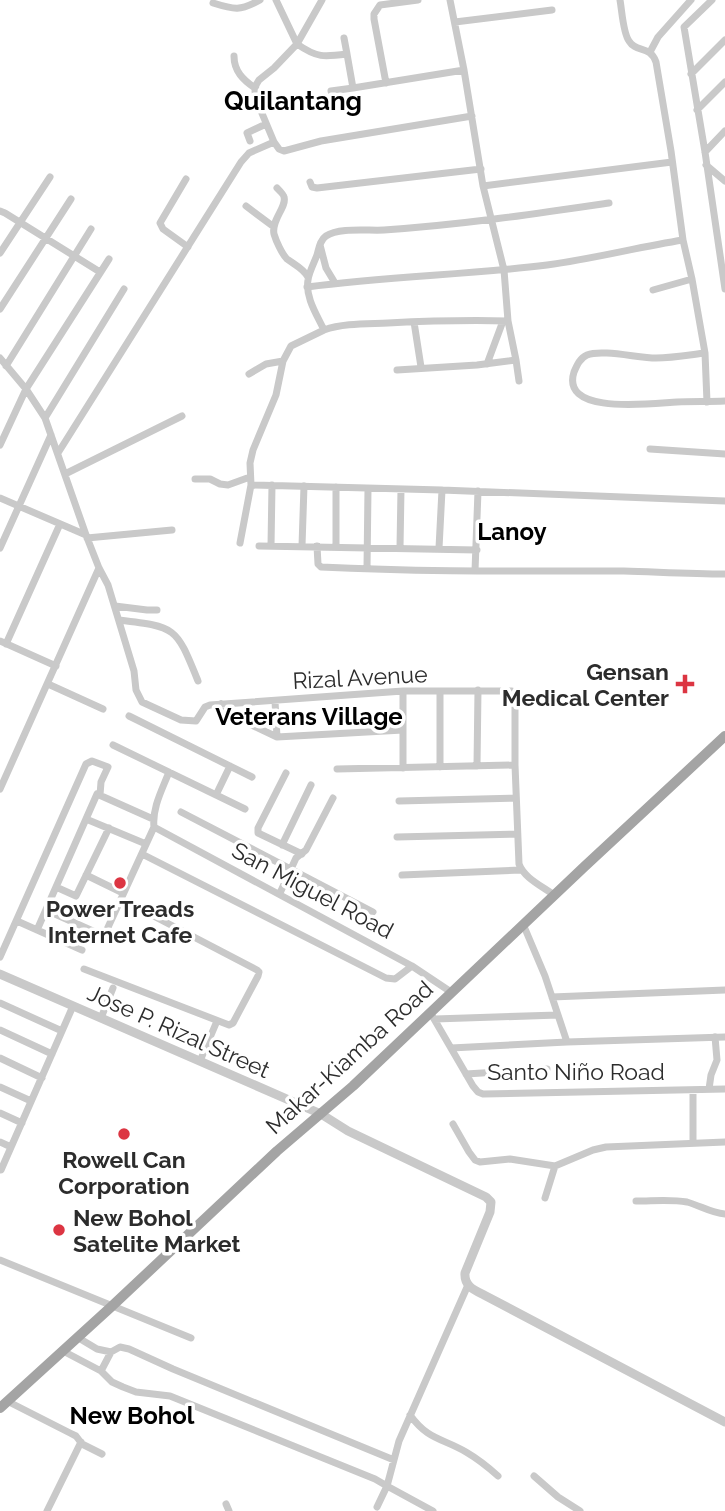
<svg xmlns="http://www.w3.org/2000/svg" width="725" height="1511" viewBox="0 0 725 1511" font-family="Raleway,sans-serif">
<rect width="100%" height="100%" fill="#fff"/>
<g fill="none" stroke-linecap="round" stroke-linejoin="round">
<path stroke="#c9c9c9" stroke-width="7" d="M 276,0 L 297,44 L 274,68 L 259,80 L 256,85 L 255,91 L 256,99 L 274,142 L 279,149 L 284,151 L 321,141 L 472,116
M 322,0 L 297,44 C 317,58 324,57 347,54 L 353,88 L 464,70
M 450,0 L 464,70 L 483,186 L 504,270 L 508,321 L 516,360 L 519,381
M 620,0 C 622,11 623,33 629,41 C 636,53 650,45 656,62 L 671,151 L 683,240 L 692,279 L 705,353 L 707,402
M 712,0 L 684,27 L 705,152 L 725,289
M 213,3 C 235,10 240,11 260,0
M 455,22 L 552,10
M 344,38 L 347,54
M 650,52 L 658,37 L 691,0
M 234,56 C 234,71 243,80 255,88
M 691,74 L 725,40
M 386,83 L 374,19 L 374,14 L 380,5 L 418,0
M 331,91 L 353,88
M 697,110 L 725,82
M 250,141 L 247,133 L 266,124
M 705,152 L 725,131
M 706,165 L 725,181
M 186,179 L 160,223 L 163,229 L 188,247
M 310,182 L 312,187 L 317,188 L 481,169
M 483,186 L 672,162
M 277,188 C 278,189 284,195 284,197 C 287,207 271,220 274,234 C 276,241 282,254 287,259 C 295,265 303,268 308,277
M 246,206 L 274,227
M 0,211 L 5,213 L 100,272
M 320,245 L 326,268 L 335,283
M 0,253 L 50,177
M 307,287 C 387,276 467,275 547,265 C 593,259 638,247 683,240
M 653,290 L 692,279
M 0,309 L 71,199
M 414,322 L 421,367
M 324,330 C 344,323 367,324 388,323 C 428,321 468,320 508,321
M 705,353 C 689,355 672,358 656,358 C 638,358 602,349 587,355 C 580,358 577,365 574,372 C 560,416 654,403 677,402 C 693,401 709,402 725,401
M 0,358 L 26,389 L 45,418 L 86,535 L 99,568 L 108,585 L 134,671 L 136,690 L 142,702 L 181,720 L 196,721 L 205,707 L 210,705 L 403,691 L 512,691 L 515,698 L 515,765 L 519,864 C 524,878 542,886 554,895
M 487,364 L 503,321
M 6,366 L 91,229
M 397,370 L 477,365 L 516,360
M 249,374 L 266,364 L 283,361
M 45,418 L 124,289
M 0,445 L 26,389 L 109,259
M 650,449 L 725,454
M 58,453 L 241,162 L 249,153 L 274,142
M 65,474 L 182,416
M 195,479 L 210,479 L 220,484 L 228,485 L 250,477
M 251,485 L 442,490 L 725,501
M 0,498 L 86,535
M 87,538 L 172,530
M 240,543 L 251,485 L 250,463 L 253,450 L 276,395 L 283,361 L 291,346 L 324,330 C 317,315 305,297 308,280 C 309,272 314,263 317,255 C 319,248 320,240 326,236 C 339,227 369,231 384,230 C 460,225 534,214 609,203
M 259,546 L 477,550
M 271,546 L 272,485
M 302,546 L 304,486
M 317,546 L 318,564 L 321,567 C 422,572 523,571 624,571 C 658,572 691,574 725,574
M 336,547 L 336,487
M 0,548 L 51,435
M 400,548 L 401,489
M 439,548 L 442,490
M 367,568 L 368,489
M 475,571 L 478,491
M 115,606 L 147,610 L 157,610
M 119,620 C 177,627 176,627 198,681
M 0,641 L 56,666
M 6,644 L 60,524
M 48,684 L 103,709
M 440,692 L 440,767
M 275,701 L 277,737
M 221,704 L 234,716 L 243,721 L 277,737 L 403,730
M 129,716 L 252,777
M 113,745 L 245,809
M 477,766 L 478,690
M 403,768 L 403,691
M 337,769 L 515,765
M 286,773 L 258,828 L 258,833 L 302,854
M 0,789 L 99,568
M 216,795 L 230,766
M 399,801 L 516,798
M 181,812 L 373,912
M 86,819 L 146,844
M 154,827 L 412,966 L 451,992
M 397,837 L 517,834
M 282,845 L 311,785
M 142,854 L 386,978 L 395,979 L 412,966
M 86,875 L 123,893
M 402,875 L 521,870
M 56,887 L 76,896 L 109,828
M 280,893 L 296,858 L 306,850 L 333,798
M 46,910 L 104,936 L 154,827 C 152,808 162,790 169,772
M 17,921 L 82,950
M 523,924 L 545,976 L 567,1042 L 725,1037
M 37,930 L 97,794 L 153,819
M 0,957 L 86,764 L 92,761 L 108,767 L 101,782 L 100,795
M 84,969 L 229,1025 L 233,1023 L 258,976 L 259,972 L 257,970 L 121,899
M 552,997 L 725,990
M 0,1003 L 62,1031
M 430,1012 L 473,1086 L 478,1092 L 483,1094 L 725,1089
M 101,1018 L 113,988
M 435,1019 L 558,1015
M 0,1030 L 52,1054
M 451,1048 L 567,1042
M 0,1058 L 42,1078
M 200,1061 L 217,1021
M 466,1074 L 547,1069
M 0,1087 L 31,1101
M 709,1089 L 711,1075 L 717,1060 L 715,1037
M 693,1090 L 693,1143
M 0,1113 L 22,1123
M 453,1124 L 469,1152 L 475,1160 L 480,1162 L 510,1159 L 555,1166 L 593,1150 L 606,1147 L 725,1142
M 0,1142 L 11,1147
M 0,1170 L 1,1170 L 73,1006
M 545,1198 L 555,1166
M 636,1201 C 653,1201 671,1199 687,1202 C 701,1206 711,1213 725,1214
M 0,1260 L 191,1338
M 77,1337 L 97,1349 L 111,1352
M 63,1351 L 101,1371 L 112,1382 L 123,1387 L 136,1392 L 170,1396 L 375,1479 L 387,1486 L 399,1441 L 468,1285
M 101,1371 L 111,1352 L 120,1347 L 129,1349 L 173,1369 L 394,1460
M 7,1401 L 70,1433 L 76,1436 L 82,1444 L 102,1454
M 410,1415 C 428,1440 442,1438 466,1452 C 478,1459 488,1467 498,1476
M 534,1476 L 558,1497 L 580,1511
M 226,1504 L 229,1511
M 377,1507 L 387,1486 L 433,1511
M 47,1511 L 81,1442"/>
<path stroke="#c9c9c9" stroke-width="9" d="M 0,974 L 321,1114 L 348,1131 L 486,1197 L 491,1202 L 490,1212 L 465,1273 C 464,1286 474,1290 484,1295 L 725,1422"/>
<path stroke="#a4a4a4" stroke-width="10" d="M 0,1408 L 111,1307 L 277,1151 L 353,1086 L 584,867 L 725,736"/>
</g>
<g fill="#dc3542" stroke="#fff" stroke-width="2.5">
<path d="M681.5 673.5h7v7h7v7h-7v7h-7v-7h-7v-7h7z"/>
<circle cx="120" cy="883" r="7"/>
<circle cx="124" cy="1134" r="7"/>
<circle cx="59" cy="1230" r="7"/>
</g>
<g text-anchor="middle" dominant-baseline="central" stroke-width="7" stroke-linejoin="round" paint-order="stroke">
<g font-size="23" font-weight="bold" fill="#2c2c2c" stroke="#fff">
<text x="669" y="671" text-anchor="end">Gensan<tspan x="669" dy="26">Medical Center</tspan></text>
<text x="120" y="908">Power Treads<tspan x="120" dy="26">Internet Cafe</tspan></text>
<text x="124" y="1159">Rowell Can<tspan x="124" dy="26">Corporation</tspan></text>
<text x="73" y="1217" text-anchor="start">New Bohol<tspan x="73" dy="26">Satelite Market</tspan></text>
</g>
<g font-size="23" fill="#2c2c2c" stroke="#fff">
<text transform="translate(360 677) rotate(-3)">Rizal Avenue</text>
<text transform="translate(313 890) rotate(28)">San Miguel Road</text>
<text transform="translate(179 1031) rotate(24)">Jose P. Rizal Street</text>
<text transform="translate(349 1057) rotate(-42)">Makar-Kiamba Road</text>
<text x="576" y="1071">Santo Niño Road</text>
</g>
<g font-size="24" font-weight="bold" fill="#000" stroke="#fff">
<text x="512" y="531">Lanoy</text>
<text x="309" y="716">Veterans Village</text>
<text x="132" y="1415">New Bohol</text>
</g>
<g font-size="26" font-weight="bold" fill="#000" stroke="#fff">
<text x="293" y="101">Quilantang</text>
</g>
</g>
</svg>
